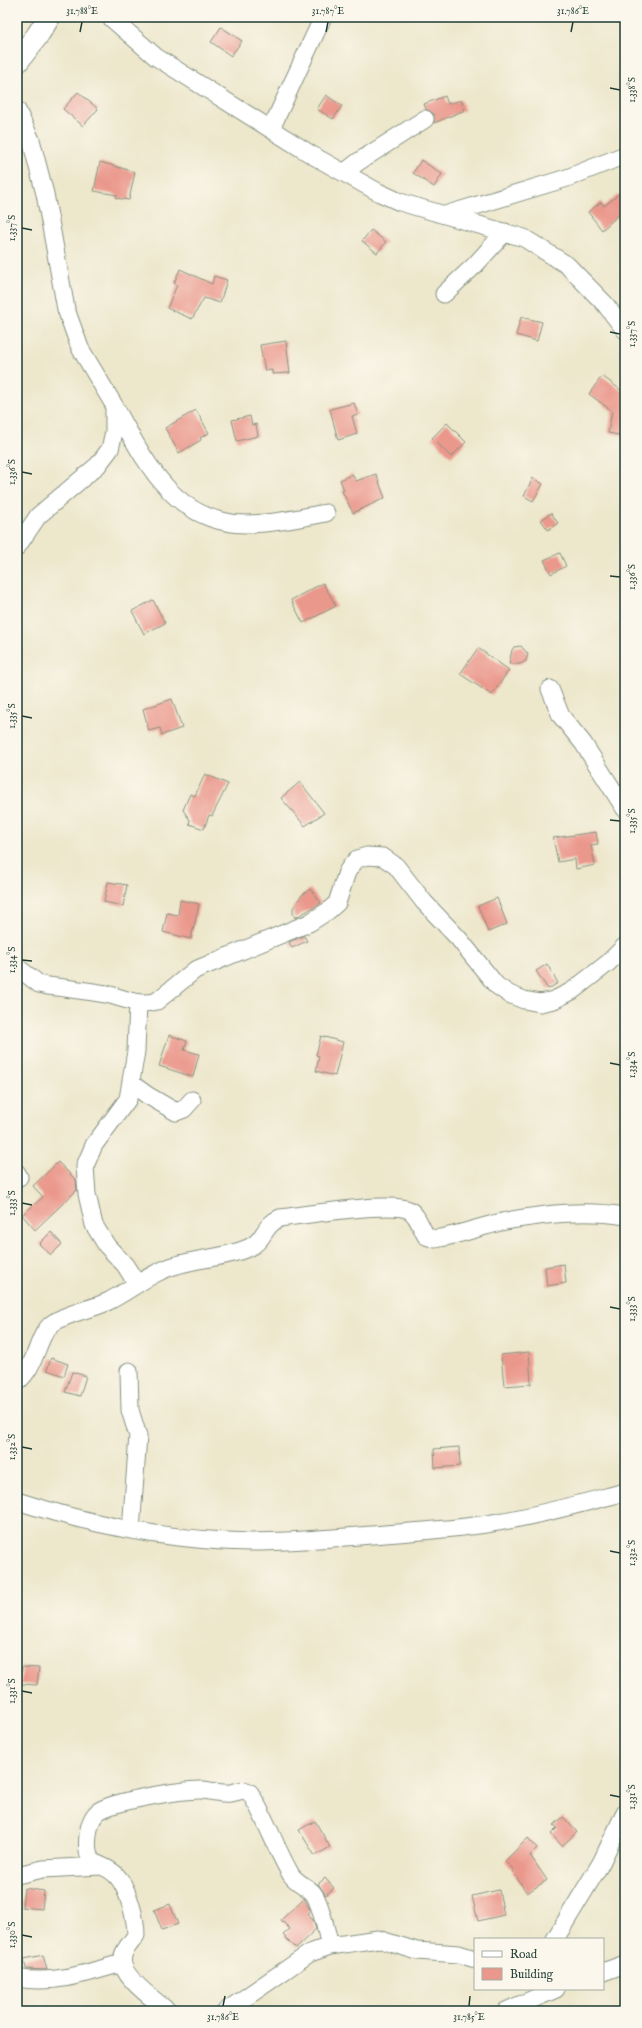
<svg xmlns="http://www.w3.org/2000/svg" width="642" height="2028" viewBox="0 0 642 2028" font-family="'IM FELL English',serif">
<rect width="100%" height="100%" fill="#fbf7ec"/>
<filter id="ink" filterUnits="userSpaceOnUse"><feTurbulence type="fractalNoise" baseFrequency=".025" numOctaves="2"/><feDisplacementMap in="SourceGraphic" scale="8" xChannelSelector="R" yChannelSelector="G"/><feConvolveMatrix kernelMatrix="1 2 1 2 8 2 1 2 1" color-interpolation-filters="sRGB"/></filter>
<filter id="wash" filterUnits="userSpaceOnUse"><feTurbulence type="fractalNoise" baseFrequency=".012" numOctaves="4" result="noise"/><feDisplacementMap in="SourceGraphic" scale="16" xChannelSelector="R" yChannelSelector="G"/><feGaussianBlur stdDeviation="0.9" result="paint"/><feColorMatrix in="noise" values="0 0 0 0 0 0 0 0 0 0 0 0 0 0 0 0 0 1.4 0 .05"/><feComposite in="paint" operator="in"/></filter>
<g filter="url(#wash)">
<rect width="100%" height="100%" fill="#ede7cc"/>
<g id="blocks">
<path fill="#eb988c" d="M 221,27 L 242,41 L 231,56 L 211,42 Z
M 78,92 L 98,109 L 83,126 L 63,109 Z
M 326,95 L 342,106 L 333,119 L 317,109 Z
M 445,96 L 448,104 L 461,100 L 465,110 L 434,123 L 434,114 L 426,109 L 424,104 Z
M 421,160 L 442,174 L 434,187 L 413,173 Z
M 100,162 L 135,172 L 129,200 L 116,198 L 117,195 L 94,191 Z
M 619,194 L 625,202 L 625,209 L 602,230 L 588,212 L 601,202 L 604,206 Z
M 371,230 L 386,242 L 377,253 L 362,241 Z
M 180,269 L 212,284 L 214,276 L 227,280 L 220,303 L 204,298 L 192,319 L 167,308 L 177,285 L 174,283 Z
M 521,317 L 542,322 L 537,341 L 516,335 Z
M 286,341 L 290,373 L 272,374 L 272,370 L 265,371 L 260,345 Z
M 602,376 L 625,393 L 625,436 L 608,433 L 612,411 L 589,394 Z
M 354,403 L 358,415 L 352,416 L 357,434 L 338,440 L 330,409 Z
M 196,410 L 209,433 L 200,438 L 201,440 L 179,453 L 165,428 Z
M 250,416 L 252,425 L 256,424 L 258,436 L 237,441 L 232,420 Z
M 447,423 L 466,442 L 451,457 L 432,438 Z
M 352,474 L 356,481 L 376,474 L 385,498 L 353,513 L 342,491 L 344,490 L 340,480 Z
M 533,478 L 543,484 L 533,501 L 524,496 Z
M 551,513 L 558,523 L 548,530 L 541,520 Z
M 560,553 L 566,566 L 551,574 L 544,560 Z
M 323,583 L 336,606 L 303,623 L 291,600 Z
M 153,600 L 165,623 L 144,634 L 132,611 Z
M 521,646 L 528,654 L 526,661 L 520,664 L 509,664 L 512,650 L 514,647 Z
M 478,648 L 509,670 L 492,695 L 460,674 Z
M 172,699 L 182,728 L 162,735 L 160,728 L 149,731 L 143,709 Z
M 205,774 L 228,784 L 212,816 L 209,815 L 204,829 L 189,824 L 190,820 L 183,810 L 190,794 L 195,796 Z
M 300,782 L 324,813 L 305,826 L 281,798 Z
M 596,832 L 598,844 L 591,845 L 595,865 L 576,869 L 575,859 L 558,862 L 553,838 Z
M 108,882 L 127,885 L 123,906 L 104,902 Z
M 310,889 L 321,903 L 295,918 L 293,913 L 293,908 L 301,896 Z
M 497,898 L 507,924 L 488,932 L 478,906 Z
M 180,900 L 199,904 L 191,939 L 163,932 L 167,913 L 178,915 Z
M 304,936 L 307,941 L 292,948 L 289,942 Z
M 547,964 L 558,983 L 548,989 L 536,971 Z
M 169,1035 L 187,1041 L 184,1050 L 199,1054 L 193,1077 L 159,1066 Z
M 321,1036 L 343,1042 L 335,1076 L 316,1071 L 319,1056 L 316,1055 Z
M 58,1162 L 76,1180 L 77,1190 L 35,1230 L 22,1215 L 43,1197 L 33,1186 Z
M 51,1232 L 62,1244 L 51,1255 L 39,1244 Z
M 564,1264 L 566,1283 L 547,1286 L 545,1267 Z
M 529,1352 L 531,1384 L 504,1386 L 501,1355 Z
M 51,1358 L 68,1364 L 64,1376 L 47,1370 Z
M 72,1372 L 86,1376 L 80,1396 L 65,1392 Z
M 459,1447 L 460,1466 L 435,1468 L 434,1449 Z
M 22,1667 L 39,1668 L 37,1685 L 21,1684 Z
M 563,1817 L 577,1832 L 562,1846 L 551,1834 L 557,1828 L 554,1825 Z
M 315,1821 L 330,1847 L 315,1856 L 299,1830 Z
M 528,1838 L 537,1848 L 530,1855 L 547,1880 L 527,1893 L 512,1871 L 514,1870 L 505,1861 Z
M 325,1878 L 334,1888 L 326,1895 L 318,1884 Z
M 24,1888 L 44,1891 L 42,1909 L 22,1907 Z
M 499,1890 L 504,1915 L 478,1921 L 472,1896 Z
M 304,1898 L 310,1910 L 307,1914 L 313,1920 L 316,1929 L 296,1948 L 283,1935 L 290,1929 L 281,1920 Z
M 170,1904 L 178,1924 L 162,1930 L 154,1910 Z
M 43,1955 L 47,1970 L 26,1969 L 24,1959 Z"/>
</g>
</g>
<g filter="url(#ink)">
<use href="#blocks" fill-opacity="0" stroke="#869280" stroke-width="1"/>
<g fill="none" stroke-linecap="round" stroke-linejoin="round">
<defs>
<path id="minor" d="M 110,17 L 156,57 L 312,155 L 378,192 L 400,202 L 524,238 L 567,265 L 605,304 L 625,330
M 17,110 L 31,140 L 45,194 L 66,309 L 80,348 L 114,405 L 114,432 L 110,449 L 98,465 L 38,516 L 17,547
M 271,129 L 323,17
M 344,173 L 358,162 L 425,119
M 445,215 L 567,178 L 625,155
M 444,294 L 475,265 L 505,232
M 115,407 C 145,461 174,523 245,524 C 272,524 300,518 326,513
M 550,689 L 561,716 L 583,743 L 625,809
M 17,967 L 39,984 L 48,986 C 67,988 87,991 106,994 C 125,998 138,1007 157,1001 L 195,970 L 309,923 L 328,911 L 337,903 L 347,872 L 351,866 L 357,859 L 367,856 L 383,857 L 396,866 L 424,902 L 459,939 L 496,985 L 509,994 L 524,1000 L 540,1003 L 554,1000 L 572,991 L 608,963 L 625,946
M 132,1084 L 147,1095 L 176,1112 L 184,1109 L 192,1100
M 17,1173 L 19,1177
M 137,1284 L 125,1265 L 107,1246 L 94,1225 L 87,1194 L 85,1166 L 94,1145 L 128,1099 L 136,1051 L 138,1004
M 129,1371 L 130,1410 L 138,1436 L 131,1530
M 17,1382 C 38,1366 36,1335 53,1323 C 69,1312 89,1310 107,1302 C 131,1290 151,1272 177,1265 C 200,1258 225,1258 248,1248 C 266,1240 262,1226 280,1218 C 304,1215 391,1201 409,1210 C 417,1214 421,1228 426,1236 L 435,1239 C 459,1235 482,1226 506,1221 C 545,1214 586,1209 625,1216
M 17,1501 C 92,1525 172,1541 251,1542 C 291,1542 332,1538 372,1535 C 414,1531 457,1530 498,1522 C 541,1515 583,1503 625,1492
M 17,1875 L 43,1869 L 100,1866
M 555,1939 L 601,1863 L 625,1812
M 603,1972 L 625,1964
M 17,1978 C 53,1985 88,1973 122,1963
M 168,2011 C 155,2000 117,1975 123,1956 C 124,1949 132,1942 136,1935 C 136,1919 128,1887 116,1875 C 101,1860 84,1870 88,1835 C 89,1827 92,1816 99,1811 C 114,1801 184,1789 203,1790 C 212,1791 221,1794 230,1793 C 238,1792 243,1788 250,1793 C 266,1818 275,1847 290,1873 C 295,1883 306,1885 313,1893 C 320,1901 327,1934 330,1946
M 226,2011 L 310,1953 L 330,1946 L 378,1939 L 417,1951 L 459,1954 L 475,1959
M 506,2011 L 556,1989"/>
<path id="highway" d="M 17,62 L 37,36 L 49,17"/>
</defs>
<use href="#minor" stroke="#869280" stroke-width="19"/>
<use href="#highway" stroke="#869280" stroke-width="24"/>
<use href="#minor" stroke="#fff" stroke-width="17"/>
<use href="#highway" stroke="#fff" stroke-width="22"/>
</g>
</g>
<path fill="none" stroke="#1f3d34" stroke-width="1.5" d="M 80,32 L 82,22M 326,32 L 328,22M 571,32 L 573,22M 610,88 L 620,90M 22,228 L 32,230M 610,332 L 620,334M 22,472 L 32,474M 610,576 L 620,577M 22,716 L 32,718M 610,820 L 620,821M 22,960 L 32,961M 610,1063 L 620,1065M 22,1203 L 32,1205M 610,1307 L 620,1309M 22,1447 L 32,1449M 610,1551 L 620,1553M 22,1691 L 32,1693M 610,1795 L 620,1797M 22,1935 L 32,1937M 223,2006 L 225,1996M 469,2006 L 470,1996"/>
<rect width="642" height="2028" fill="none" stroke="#fbf7ec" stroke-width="44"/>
<rect x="474" y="1938" width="130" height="52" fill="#fbf7ec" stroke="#a3ada2"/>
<rect x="482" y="1951" width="20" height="6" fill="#ffffff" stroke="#a3ada2"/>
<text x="510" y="1958" font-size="12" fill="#1f3d34">Road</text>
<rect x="482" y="1968" width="20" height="12" fill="#eb988c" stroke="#a3ada2"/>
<text x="510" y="1978" font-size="12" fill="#1f3d34">Building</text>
<rect x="22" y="22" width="598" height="1984" fill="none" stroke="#1f3d34" stroke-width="1.5"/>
<g font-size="10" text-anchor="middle" fill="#1f3d34">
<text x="82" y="14">31.788°E</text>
<text x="328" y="14">31.787°E</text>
<text x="573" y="14">31.786°E</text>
<text transform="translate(631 90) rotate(-90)" y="4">1.338°S</text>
<text transform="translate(11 228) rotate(-90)" y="4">1.337°S</text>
<text transform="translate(631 334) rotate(-90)" y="4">1.337°S</text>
<text transform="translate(11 472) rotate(-90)" y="4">1.336°S</text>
<text transform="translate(631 577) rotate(-90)" y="4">1.336°S</text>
<text transform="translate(11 716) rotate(-90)" y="4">1.335°S</text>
<text transform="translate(631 821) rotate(-90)" y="4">1.335°S</text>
<text transform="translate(11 960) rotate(-90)" y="4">1.334°S</text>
<text transform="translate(631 1065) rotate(-90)" y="4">1.334°S</text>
<text transform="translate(11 1203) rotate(-90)" y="4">1.333°S</text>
<text transform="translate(631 1309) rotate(-90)" y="4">1.333°S</text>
<text transform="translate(11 1447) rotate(-90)" y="4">1.332°S</text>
<text transform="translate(631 1553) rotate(-90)" y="4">1.332°S</text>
<text transform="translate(11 1691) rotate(-90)" y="4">1.331°S</text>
<text transform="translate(631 1797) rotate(-90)" y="4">1.331°S</text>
<text transform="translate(11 1935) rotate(-90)" y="4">1.330°S</text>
<text x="223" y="2020">31.786°E</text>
<text x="469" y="2020">31.785°E</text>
</g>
</svg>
